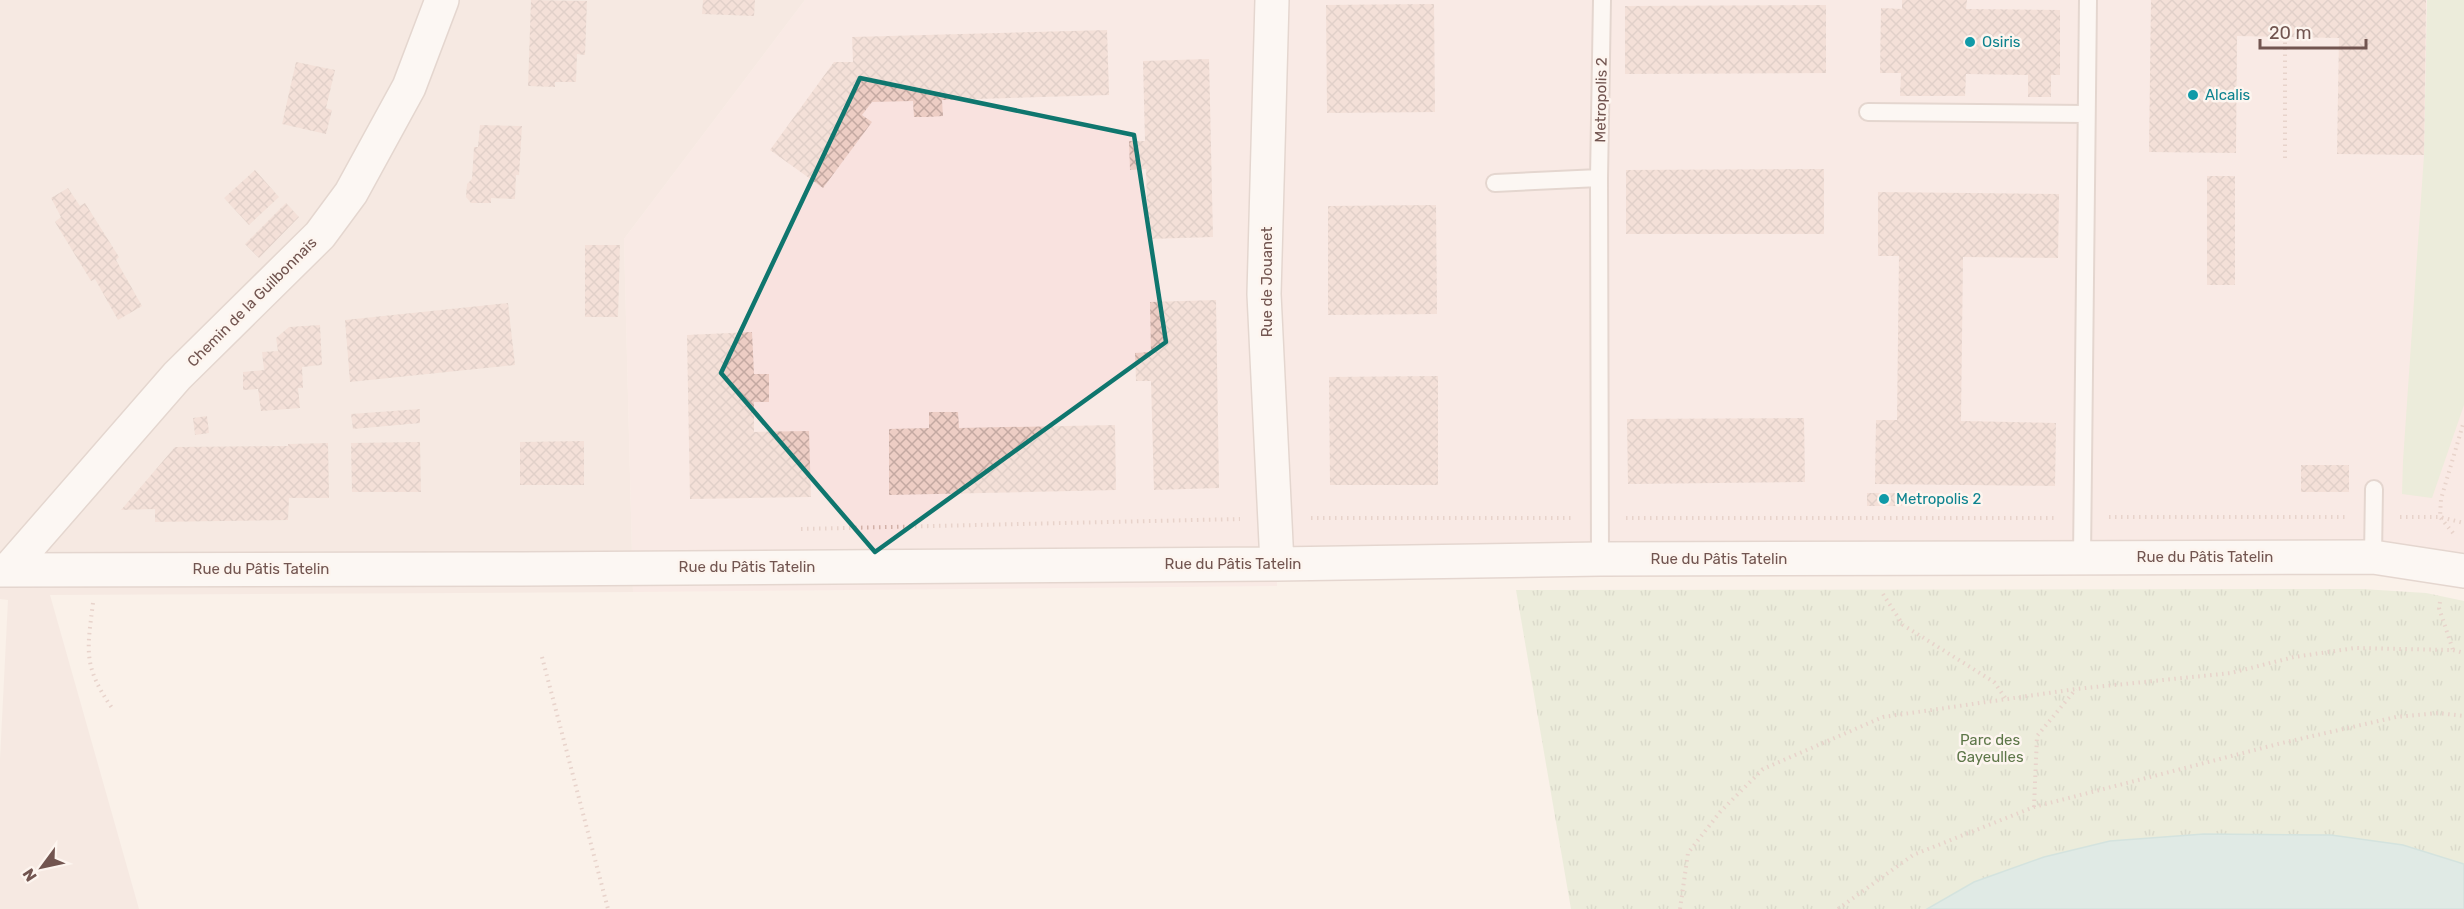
<svg xmlns="http://www.w3.org/2000/svg" width="2464" height="909" viewBox="0 0 2464 909" font-family="Rubik,sans-serif">
<defs>
<pattern id="park-tufts" width="24" height="20" patternUnits="userSpaceOnUse" patternTransform="scale(1.5)"><rect width="24" height="20" fill="#dbe7c9"/><path d="M3 7l-1-3M5 7V3M7 7l1-3M15 17l-1-3M17 17v-4M19 17l1-3" fill="none" stroke="#b6bea6"/></pattern>
<pattern id="building-cross-hatch" width="8" height="8" patternUnits="userSpaceOnUse" patternTransform="scale(1.5)"><rect width="8" height="8" fill="#edcdc4"/><path d="M0 0l8 8M0 8l8-8" fill="none" stroke="#c4a9a2"/></pattern>
</defs>
<rect width="100%" height="100%" fill="#faf1e9"/>
<path fill="#f1e1d9" d="M 0,0 L 805,0 L 624,239 L 633,592 L 50,595 L 139,909 L 0,909 L 0,759 L 8,600 L 0,599 Z"/>
<path fill="#f9e2df" d="M 805,0 L 2464,0 L 2464,571 L 1277,565 L 1277,586 L 633,592 L 624,239 Z"/>
<path fill="#dbe7c9" d="M 2427,0 L 2464,0 L 2464,405 L 2432,498 L 2402,494 L 2403,461 L 2424,155 Z"/>
<path fill="url(#park-tufts)" d="M 2362,589 L 2426,593 L 2464,601 L 2464,909 L 1571,909 L 1516,590 Z"/>
<path fill="#c0e2e0" stroke="#a7d2d1" stroke-width="1.5" d="M 2204,834 L 2331,835 L 2403,845 L 2464,864 L 2464,909 L 1927,909 L 1974,882 L 2044,857 L 2110,841 Z"/>
<path fill="url(#building-cross-hatch)" d="M 531,0 L 587,1 L 585,55 L 577,54 L 576,82 L 555,82 L 555,87 L 528,86 Z
M 703,0 L 755,0 L 754,16 L 702,14 Z
M 1902,0 L 1967,0 L 1966,9 L 2060,10 L 2060,75 L 2051,75 L 2051,97 L 2028,97 L 2028,75 L 1966,74 L 1965,96 L 1900,96 L 1901,73 L 1880,73 L 1881,8 L 1902,9 Z
M 2151,0 L 2426,0 L 2424,155 L 2337,154 L 2339,38 L 2237,36 L 2236,153 L 2149,152 Z
M 1434,4 L 1435,112 L 1327,113 L 1326,5 Z
M 1826,5 L 1826,73 L 1625,74 L 1625,6 Z
M 1107,30 L 1109,95 L 942,100 L 943,116 L 928,117 L 914,117 L 913,101 L 872,102 L 862,115 L 872,122 L 823,188 L 770,150 L 834,62 L 853,62 L 852,37 Z
M 1209,59 L 1213,237 L 1148,239 L 1146,169 L 1130,170 L 1129,141 L 1145,141 L 1143,61 Z
M 296,62 L 335,70 L 326,108 L 332,110 L 326,134 L 282,124 Z
M 480,125 L 522,126 L 519,175 L 516,175 L 515,199 L 491,198 L 491,203 L 471,203 L 466,197 L 467,184 L 472,179 L 474,147 L 478,147 Z
M 1824,169 L 1824,234 L 1626,234 L 1626,170 Z
M 255,170 L 279,197 L 249,225 L 224,198 Z
M 2207,176 L 2235,176 L 2235,285 L 2207,285 Z
M 68,188 L 80,206 L 85,203 L 119,257 L 116,260 L 142,306 L 118,320 L 95,279 L 91,281 L 55,222 L 61,217 L 51,198 Z
M 1878,192 L 2059,194 L 2058,258 L 1963,257 L 1961,421 L 2056,423 L 2055,486 L 1875,484 L 1876,420 L 1897,420 L 1899,256 L 1878,256 Z
M 286,203 L 299,217 L 259,258 L 245,244 Z
M 1436,205 L 1437,314 L 1328,315 L 1328,206 Z
M 585,245 L 620,245 L 618,317 L 585,317 Z
M 1216,300 L 1219,488 L 1154,490 L 1151,381 L 1136,381 L 1135,353 L 1151,352 L 1150,302 Z
M 508,303 L 515,365 L 350,382 L 345,320 Z
M 320,325 L 322,365 L 302,367 L 303,388 L 298,388 L 300,408 L 261,411 L 258,389 L 243,390 L 243,372 L 264,370 L 262,352 L 278,351 L 276,338 L 289,327 Z
M 752,332 L 754,374 L 769,374 L 769,402 L 754,402 L 754,432 L 809,431 L 811,497 L 690,499 L 687,335 Z
M 1438,376 L 1438,485 L 1330,485 L 1329,377 Z
M 420,409 L 420,423 L 353,429 L 351,414 Z
M 929,412 L 958,412 L 959,428 L 1115,425 L 1116,490 L 889,495 L 889,429 L 929,428 Z
M 207,416 L 209,433 L 195,435 L 193,418 Z
M 1804,418 L 1805,482 L 1628,484 L 1627,419 Z
M 584,441 L 584,485 L 520,485 L 520,442 Z
M 420,442 L 421,492 L 352,492 L 351,443 Z
M 328,443 L 329,498 L 289,498 L 288,520 L 155,522 L 155,509 L 121,510 L 175,447 L 288,446 L 288,444 Z
M 2301,465 L 2349,465 L 2349,492 L 2301,492 Z
M 1867,493 L 1902,493 L 1902,506 L 1867,506 Z"/>
<g fill="none" stroke-linecap="round" stroke-linejoin="round">
<defs>
<path id="service" d="M 1868,112 L 2086,114
M 1495,183 L 1599,178
M 2373,557 L 2374,489
M 2082,558 L 2088,0
M 1600,559 L 1599,178 L 1602,0"/>
<path id="minor" d="M 1272,0 L 1264,294 L 1277,564
M 0,570 L 522,569 L 1277,564 L 1600,559 L 2373,557 L 2464,571
M 8,570 L 177,376 L 320,235 L 351,193 L 409,87 L 442,0"/>
</defs>
<use href="#service" stroke="#cbb7b0" stroke-width="20"/>
<use href="#minor" stroke="#cbb7b0" stroke-width="36"/>
<path stroke="#d2b0a7" stroke-width="4" stroke-dasharray="1.5 4.5" stroke-linecap="butt" d="M 2285,158 L 2285,41
M 2109,517 L 2347,517
M 2400,517 L 2440,517 L 2464,523
M 1311,518 L 1573,518
M 1626,518 L 2056,518
M 801,529 L 1240,519
M 2453,533 L 2440,517 L 2441,499 L 2464,421
M 1883,594 L 1903,625 L 1994,682 L 2006,699
M 2440,602 L 2439,608 L 2453,650
M 93,603 C 87,651 83,666 112,708
M 542,657 L 608,909
M 2034,807 L 2037,736 L 2076,689
M 1680,909 L 1688,853 L 1720,812 L 1763,769 L 1883,717 L 2076,689 L 2231,673 L 2294,657 L 2355,648 L 2453,650 L 2464,653
M 1838,909 L 1913,855 L 2034,807 L 2282,743 L 2396,717 L 2438,713 L 2464,716"/>
<use href="#service" stroke="#fff" stroke-width="16"/>
<use href="#minor" stroke="#fff" stroke-width="33"/>
</g>
<path d="M0 0H2464V909H0ZM 860,78 L 1134,135 L 1166,342 L 875,552 L 721,373 Z" fill="#faf1e9" fill-opacity=".55" fill-rule="evenodd"/>
<path fill="none" stroke="#0f766e" stroke-width="4.5" stroke-linejoin="round" d="M 860,78 L 1134,135 L 1166,342 L 875,552 L 721,373 Z"/>
<g fill="#0f9aa8" stroke="#fdf5ef" stroke-width="2">
<circle cx="1970" cy="42" r="6"/>
<circle cx="2193" cy="95" r="6"/>
<circle cx="1884" cy="499" r="6"/>
</g>
<g text-anchor="middle" dominant-baseline="central" stroke-width="5" stroke-linejoin="round" paint-order="stroke">
<g font-size="15" fill="#0d838f" stroke="#fdf5ef" text-anchor="start">
<text x="1982" y="42">Osiris</text>
<text x="2205" y="95">Alcalis</text>
<text x="1896" y="499">Metropolis 2</text>
</g>
<g font-size="15" fill="#725550" stroke="#fdf5ef">
<text transform="translate(1601 100) rotate(-89)">Metropolis 2</text>
<text transform="translate(1267 282) rotate(-90)">Rue de Jouanet</text>
<text transform="translate(252 302) rotate(-45)">Chemin de la Guilbonnais</text>
<text x="2205" y="557">Rue du Pâtis Tatelin</text>
<text x="1719" y="559">Rue du Pâtis Tatelin</text>
<text x="1233" y="564">Rue du Pâtis Tatelin</text>
<text x="747" y="567">Rue du Pâtis Tatelin</text>
<text x="261" y="569">Rue du Pâtis Tatelin</text>
</g>
<g font-size="15" fill="#5e7749" stroke="#fdf5ef">
<text x="1990" y="740">Parc des<tspan x="1990" dy="17">Gayeulles</tspan></text>
</g>
</g>
<g transform="translate(42 867) rotate(237)" stroke="#fdf5ef" stroke-width="4.5" paint-order="stroke">
<path d="M0-4.5L10 22L0 15L-10 22Z" fill="#725550"/>
<text y="-9" font-size="16" font-weight="bold" text-anchor="middle" fill="#725550">N</text>
</g>
<path d="M2260 39v9h106v-9" fill="none" stroke="#725550" stroke-width="3"/>
<text x="2269" y="39" font-size="18" fill="#725550" stroke="#fdf5ef" stroke-width="4.5" paint-order="stroke">20 m</text>
</svg>
